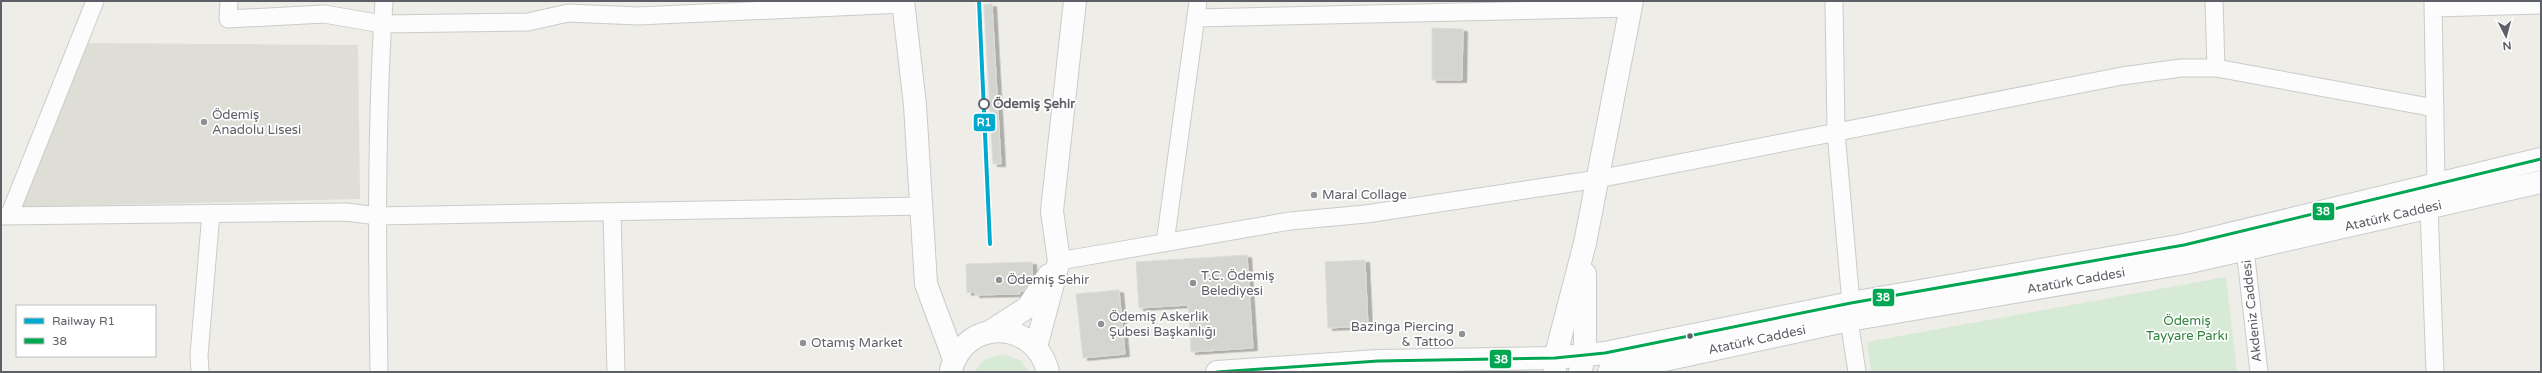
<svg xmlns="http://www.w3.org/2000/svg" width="2542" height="373" viewBox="0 0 2542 373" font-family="'Varela Round',sans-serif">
<defs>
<filter id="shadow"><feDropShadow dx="4.5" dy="2.5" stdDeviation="0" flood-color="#0004"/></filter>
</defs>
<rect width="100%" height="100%" fill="#eeede8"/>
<path fill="#deddd6" d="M 78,43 L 358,45 L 360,199 L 19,207 Z"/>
<path fill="#d6ead5" d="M 2226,277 L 2237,372 L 1871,372 L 1867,342 Z
M 1003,354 L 1021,361 L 1029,372 L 974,372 L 985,359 Z"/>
<path fill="#d4d4d1" stroke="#dddcd8" filter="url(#shadow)" d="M 992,4 L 1001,164 L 993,164 L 984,5 Z
M 1432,28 L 1463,29 L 1462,80 L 1432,80 Z
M 1247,255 L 1253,348 L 1191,352 L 1188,305 L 1139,308 L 1136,262 Z
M 1365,260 L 1368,326 L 1328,328 L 1325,262 Z
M 1032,262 L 1033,291 L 1020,291 L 1020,294 L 975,295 L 975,292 L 967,293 L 966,264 Z
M 1119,290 L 1125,354 L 1083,358 L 1076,294 Z"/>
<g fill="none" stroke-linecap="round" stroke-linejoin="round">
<defs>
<path id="street" d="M 229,1 L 228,19 L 324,14 L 382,24 L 528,22 L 568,13 L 638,16 L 903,4
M 1834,1 L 1836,132 L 1851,303
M 2214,1 L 2216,68
M 2433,1 L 2436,185 L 2429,207 L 2435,372
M 2433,8 L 2541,5
M 1196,18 L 1631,8
M 612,212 L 616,372
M 1,216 L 347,212 L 377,216 L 921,206
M 9,216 L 95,1
M 1165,243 L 1198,1
M 2245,249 L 2259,372
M 1059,261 L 1290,221 L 1366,214 L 1598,179 L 2122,76 L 2181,68 L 2216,68 L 2435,108
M 1849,320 L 1857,372
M 200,372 L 199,355 L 211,213
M 379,372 C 377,248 376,125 384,1"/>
<path id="secondary" d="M 903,1 L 915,105 L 926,284 L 954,359
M 991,331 L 1028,307 L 1049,275
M 1036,347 L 1059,261 L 1052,211 L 1075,1
M 951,370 C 965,317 1035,319 1048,372
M 1555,371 L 1555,358 L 1585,243 L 1632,1
M 1217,372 L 1378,361 L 1555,358 L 1605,353 L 1851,303 L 2184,245 L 2541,159
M 1580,372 L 1585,355 L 1585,274
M 1609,372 L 1849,320 L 2185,263 L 2541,182"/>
</defs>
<use href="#street" stroke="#cbcbca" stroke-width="19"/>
<use href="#secondary" stroke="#cacbca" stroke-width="24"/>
<use href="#street" stroke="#fcfcfc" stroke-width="17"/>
<use href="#secondary" stroke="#fcfcfc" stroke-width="22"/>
<defs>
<path id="rail" d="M 979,1 L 990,244"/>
</defs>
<use href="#rail" stroke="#e4e4e4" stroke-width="4.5"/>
<use href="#rail" stroke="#fff" stroke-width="3" stroke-dasharray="9" stroke-linecap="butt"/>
<defs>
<path id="bus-1" d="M 1217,372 L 1378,361 L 1555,358 L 1605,353 L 1851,303 L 2184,245 L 2541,159"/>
</defs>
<use href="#bus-1" stroke="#fff" stroke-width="6"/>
<use href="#bus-1" stroke="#00a651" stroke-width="3"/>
<defs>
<path id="rail-1" d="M 979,1 L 990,244"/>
</defs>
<use href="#rail-1" stroke="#fff" stroke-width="7"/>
<use href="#rail-1" stroke="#00a9ce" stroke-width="4"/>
</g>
<circle fill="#fff" stroke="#5d6067" stroke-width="2" cx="984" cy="104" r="5"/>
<g fill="#909194" stroke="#fff" stroke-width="1.5">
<circle cx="204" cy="122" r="4"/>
<circle cx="1314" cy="195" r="4"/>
<circle cx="999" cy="280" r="4"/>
<circle cx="1193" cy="283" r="4"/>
<circle cx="1101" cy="324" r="4"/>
<circle cx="1462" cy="334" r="4"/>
<circle cx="803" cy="343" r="4"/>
</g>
<circle fill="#5d6067" stroke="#fff" stroke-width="1.5" cx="1690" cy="336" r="3.5"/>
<g text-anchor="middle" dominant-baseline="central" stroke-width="3.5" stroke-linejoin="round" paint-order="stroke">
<g font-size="13" font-weight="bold" fill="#5d6067" stroke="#fff" text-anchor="start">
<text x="993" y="104">Ödemiş Şehir</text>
</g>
<g font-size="13" fill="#5d6067" stroke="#fff" text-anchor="start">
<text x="212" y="115">Ödemiş<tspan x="212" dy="15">Anadolu Lisesi</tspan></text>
<text x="1322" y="195">Maral Collage</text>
<text x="1201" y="276">T.C. Ödemiş<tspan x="1201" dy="15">Belediyesi</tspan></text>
<text x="1007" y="280">Ödemiş Sehir</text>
<text x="1109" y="317">Ödemiş Askerlik<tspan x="1109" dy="15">Şubesi Başkanlığı</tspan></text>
<text x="1454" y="327" text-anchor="end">Bazinga Piercing<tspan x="1454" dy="15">&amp; Tattoo</tspan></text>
<text x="811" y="343">Otamış Market</text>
</g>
<g font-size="13" fill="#5d6067" stroke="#fff">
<text transform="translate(2393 216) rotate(-13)">Atatürk Caddesi</text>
<text transform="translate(2076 281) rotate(-10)">Atatürk Caddesi</text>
<text transform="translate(2252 311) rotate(-96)">Akdeniz Caddesi</text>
<text transform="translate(1757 340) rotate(-12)">Atatürk Caddesi</text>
</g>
<g font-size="13" fill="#31823e" stroke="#fff">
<text x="2187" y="321">Ödemiş<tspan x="2187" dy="15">Tayyare Parkı</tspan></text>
</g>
</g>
<g stroke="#fff" stroke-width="1.5">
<rect x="973" y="113" width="23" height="19" rx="4" fill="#00a9ce"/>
<rect x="2312" y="202" width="23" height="19" rx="4" fill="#00a651"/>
<rect x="1872" y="288" width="23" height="19" rx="4" fill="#00a651"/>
<rect x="1489" y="349" width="23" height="20" rx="4" fill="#00a651"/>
</g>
<g font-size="11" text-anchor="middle" font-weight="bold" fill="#fff">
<text x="984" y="126">R1</text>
<text x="2323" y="215">38</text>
<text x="1883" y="301">38</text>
<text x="1501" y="363">38</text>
</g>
<rect width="2542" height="373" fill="none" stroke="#5d6067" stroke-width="4"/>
<rect x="16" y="305" width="140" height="52" fill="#ffffff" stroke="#bebfc2"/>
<rect x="24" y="318" width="20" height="6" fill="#00a9ce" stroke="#bebfc2"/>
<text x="52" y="325" font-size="12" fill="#5d6067">Railway R1</text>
<rect x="24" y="338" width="20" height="6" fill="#00a651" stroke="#bebfc2"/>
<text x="52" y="345" font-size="12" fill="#5d6067">38</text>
<g transform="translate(2506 36) rotate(174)" stroke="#ffffff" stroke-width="3" paint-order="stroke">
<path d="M0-3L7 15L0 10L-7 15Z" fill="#5d6067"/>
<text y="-6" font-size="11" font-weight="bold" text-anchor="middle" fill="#5d6067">N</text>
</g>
</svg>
